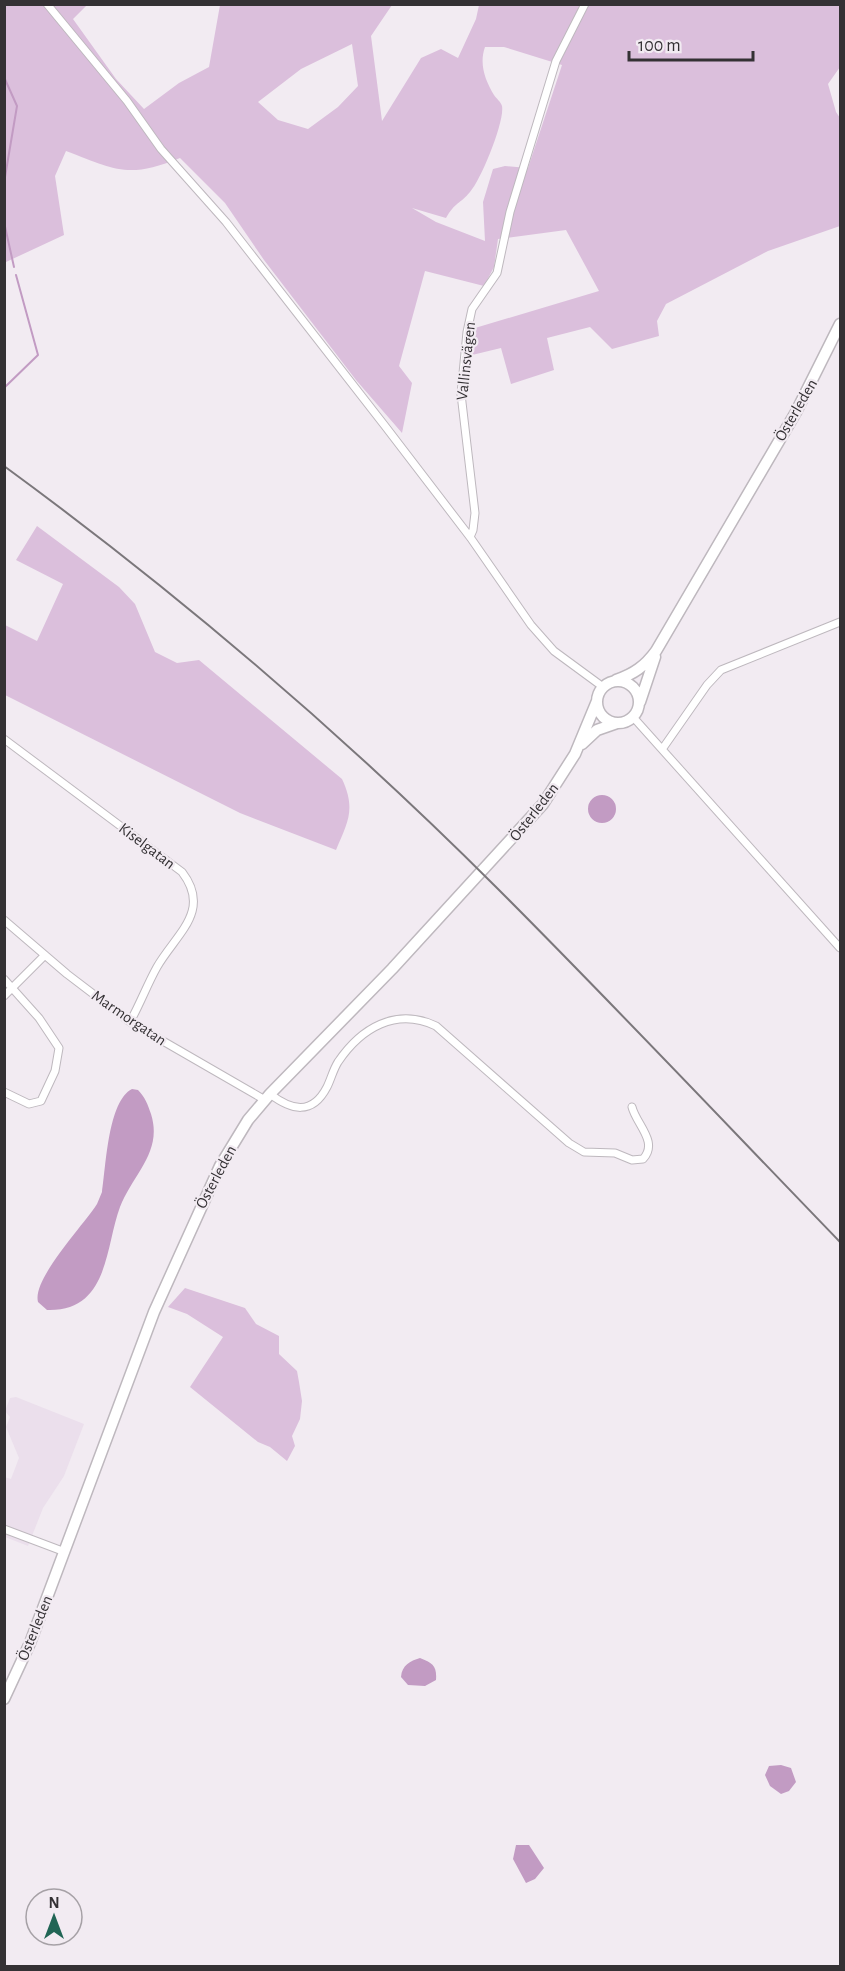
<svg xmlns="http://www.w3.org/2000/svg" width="845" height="1971" viewBox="0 0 845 1971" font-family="'Alegreya Sans',sans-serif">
<rect width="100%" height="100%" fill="#f2ebf2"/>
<path fill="#ebdfec" d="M 16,1397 L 84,1424 L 64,1476 L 43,1508 L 28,1546 L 5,1537 L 4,1477 L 11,1479 L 19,1458 L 6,1427 L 10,1417 L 5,1411 L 10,1398 Z"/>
<path fill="#dbbfdc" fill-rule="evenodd" d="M 4,5 L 87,5 L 73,19 L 116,79 L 144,109 L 179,83 L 209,67 L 220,5 L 392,5 L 371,36 L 382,121 L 421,58 L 441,49 L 458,58 L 476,19 L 479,5 L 840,5 L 840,67 L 828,84 L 836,112 L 840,118 L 840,226 L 768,251 L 666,304 L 657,321 L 659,336 L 612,349 L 590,327 L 547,338 L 554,370 L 511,384 L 501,348 L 472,355 L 475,328 L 599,291 L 566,230 L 498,239 L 494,267 L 484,286 L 425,271 L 399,366 L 412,383 L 402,433 L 356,380 L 264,260 L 225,203 L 180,158 C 128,179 116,170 66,151 L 55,176 L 64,235 L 6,262 ZM 352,44 L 358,86 L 338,107 L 308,129 L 278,120 L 258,102 L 301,69 ZM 485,47 L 504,47 L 562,65 L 528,168 L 505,166 L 493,169 L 483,202 L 485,241 L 436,222 L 412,208 L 446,218 C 455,202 460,204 470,192 C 481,180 505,121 502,106 C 501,102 496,98 494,95 C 485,80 479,64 485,47 Z
M 37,526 L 119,587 L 135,604 L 155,652 L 177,663 L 199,660 L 342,779 C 356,809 348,822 336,850 L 240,813 L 5,695 L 5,625 L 37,641 L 63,584 L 16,560 Z
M 185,1288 L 245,1308 L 256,1324 L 279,1336 L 279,1354 L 297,1371 L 299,1382 L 302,1401 L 300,1419 L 292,1436 L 295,1446 L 287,1461 L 270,1447 L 258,1442 L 190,1387 L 223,1337 L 187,1314 L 168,1307 Z"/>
<path fill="#c29bc3" d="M588 809a14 14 0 1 1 28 0a14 14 0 1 1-28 0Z
M 132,1089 L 138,1090 C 145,1097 148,1105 151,1114 C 163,1152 133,1174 120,1207 C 105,1247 109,1312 47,1310 L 38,1302 C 32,1279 83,1226 97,1204 L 102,1192 C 106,1166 108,1101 132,1089 Z
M 420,1658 C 433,1663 437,1666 436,1680 L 425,1686 L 408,1685 L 401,1677 C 402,1665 410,1661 420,1658 Z
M 781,1765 L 791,1768 L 796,1782 L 789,1791 L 781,1794 L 770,1786 L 765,1775 L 769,1766 Z
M 516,1845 L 529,1845 L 544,1868 L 535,1879 L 526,1883 L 513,1859 Z"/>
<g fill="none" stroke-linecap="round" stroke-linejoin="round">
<path stroke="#c29bc3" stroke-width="2" d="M 4,77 L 17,106 L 4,183
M 4,222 L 14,267
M 5,387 L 38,355 L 16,275"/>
<defs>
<path id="minor" d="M 47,4 L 127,101 L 161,149 L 226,222 L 385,426 L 470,537 L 531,625 L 554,651 L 603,687
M 470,537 L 473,530 L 475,513 L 461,394 L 467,332 L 472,309 L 497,273 L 510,212 L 556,61 L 585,4
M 633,717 L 840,948
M 4,739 L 182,872 C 212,911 176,934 157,967 C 147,985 140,1004 130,1022
M 663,748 L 707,685 L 721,670 L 840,622
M 4,920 L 67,974 L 130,1022 L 265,1100
M 4,979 L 39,1018 L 59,1048 L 55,1071 L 41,1101 L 29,1104 L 4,1092
M 4,996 L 45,955
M 270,1094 C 291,1110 312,1116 327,1087 C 331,1079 333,1070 338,1062 C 361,1028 396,1007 436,1026 L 569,1143 L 584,1152 L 615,1153 L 632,1160 L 643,1159 C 659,1142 636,1124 632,1107
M 4,1529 L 65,1552"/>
<path id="secondary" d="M 616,680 C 634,674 645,666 656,651 L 796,412 L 840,324
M597 702a21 21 0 1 1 42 0a21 21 0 1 1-42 0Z
M 640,702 L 655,657
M 582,744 L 597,730 L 617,723
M 4,1699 L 30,1643 L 154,1312 L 220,1166 L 248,1120 L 270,1094 L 392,969 L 543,804 L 575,754 L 597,701"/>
</defs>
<use href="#minor" stroke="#beb8be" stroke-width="9"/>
<use href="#secondary" stroke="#beb8be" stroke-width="13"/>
<use href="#minor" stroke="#fff" stroke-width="7"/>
<use href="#secondary" stroke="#fff" stroke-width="10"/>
<path stroke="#7b777b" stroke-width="2" d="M 4,466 C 179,594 344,735 497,888 C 613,1004 726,1124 840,1242"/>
</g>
<g text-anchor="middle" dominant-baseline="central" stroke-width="4.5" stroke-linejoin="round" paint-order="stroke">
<g font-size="16" fill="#343134" stroke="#f2ebf2">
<text transform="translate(466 361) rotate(-84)">Vallinsvägen</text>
<text transform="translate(796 410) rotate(-60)">Österleden</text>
<text transform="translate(534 812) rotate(-52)">Österleden</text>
<text transform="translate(147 846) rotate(37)">Kiselgatan</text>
<text transform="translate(129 1018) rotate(34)">Marmorgatan</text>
<text transform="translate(216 1177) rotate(-62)">Österleden</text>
<text transform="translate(35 1628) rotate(-68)">Österleden</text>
</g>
</g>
<rect width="845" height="1971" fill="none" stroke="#343134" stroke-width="12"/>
<g transform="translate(54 1917)"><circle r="28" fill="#f2ebf2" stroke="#a6a1a6" stroke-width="1.5"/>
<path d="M0-4.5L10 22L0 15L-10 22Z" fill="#216555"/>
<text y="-9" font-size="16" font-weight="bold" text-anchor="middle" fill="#343134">N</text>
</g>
<path d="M629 51v9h124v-9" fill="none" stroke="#343134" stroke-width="3"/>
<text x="638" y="51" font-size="18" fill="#343134" stroke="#f2ebf2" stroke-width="4.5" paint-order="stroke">100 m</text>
</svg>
